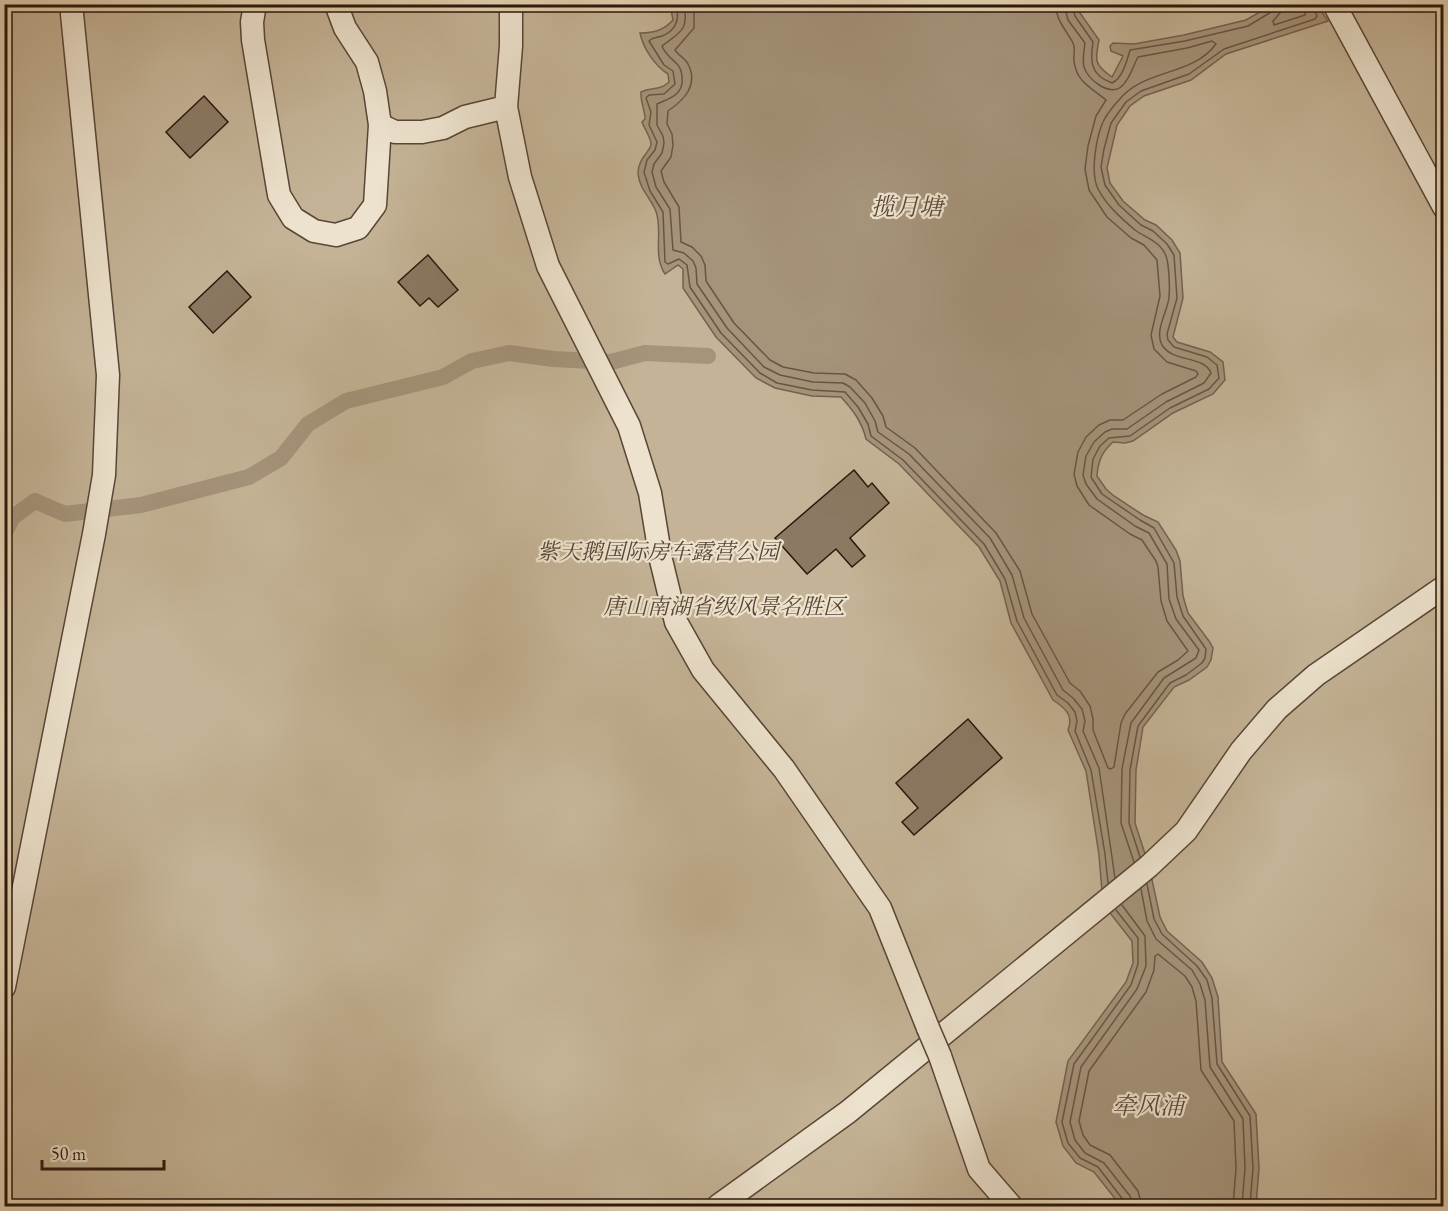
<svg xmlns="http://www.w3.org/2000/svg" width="1448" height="1211" viewBox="0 0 1448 1211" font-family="'EB Garamond','Noto Serif SC',serif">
<rect width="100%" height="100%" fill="#e4d3b2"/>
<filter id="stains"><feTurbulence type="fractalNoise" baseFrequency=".00333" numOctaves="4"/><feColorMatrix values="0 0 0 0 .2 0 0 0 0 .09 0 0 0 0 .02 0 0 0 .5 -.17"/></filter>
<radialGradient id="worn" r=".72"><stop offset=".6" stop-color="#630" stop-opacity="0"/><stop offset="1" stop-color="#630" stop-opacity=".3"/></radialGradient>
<path fill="#c4b396" stroke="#776552" stroke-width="1.5" d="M 5,5 L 1443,5 L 1443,1206 L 5,1206 Z"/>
<path fill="#a5937a" stroke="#74614e" stroke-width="1.5" d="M 670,5 L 1077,5 L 1080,13 L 1099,40 C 1095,60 1094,65 1112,77 L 1123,56 L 1111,51 L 1110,46 L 1113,43 L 1134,44 L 1184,35 L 1246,20 L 1272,5 L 1317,5 L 1328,21 L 1226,54 L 1191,80 L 1144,96 L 1130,106 L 1117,125 L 1107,168 L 1110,183 L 1123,201 L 1145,220 L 1156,225 L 1172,240 L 1180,253 L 1183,298 L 1173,337 L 1177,342 L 1210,352 L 1223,362 L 1225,380 L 1213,394 L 1173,413 L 1133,441 L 1125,443 L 1113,442 C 1102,452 1098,461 1097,476 L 1106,489 L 1114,496 L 1143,515 L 1158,522 L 1176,550 L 1180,561 L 1183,596 L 1188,613 L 1209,641 L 1213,648 L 1211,660 L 1207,667 L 1189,680 L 1174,687 L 1143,727 L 1136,770 L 1135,823 L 1149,866 L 1160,917 L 1167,931 L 1202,962 L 1212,978 L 1218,997 L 1222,1062 L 1256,1114 L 1259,1168 L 1256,1206 L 1121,1206 L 1094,1172 L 1076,1163 L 1063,1146 L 1056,1122 L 1068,1061 L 1126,982 L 1133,963 L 1132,941 L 1103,904 L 1099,855 L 1086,771 L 1068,730 C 1074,715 1065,708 1053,700 L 1011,623 L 1000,581 L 979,547 L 899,464 L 866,439 C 862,422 853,410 841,397 L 812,396 L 775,388 L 756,378 L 716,337 L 683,288 L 683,269 L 678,265 L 665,274 C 653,256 662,235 657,215 C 654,200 639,191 638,173 C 638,158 651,151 651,144 C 651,138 644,128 642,122 L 645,119 C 645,109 640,102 641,92 C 652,86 658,92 669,82 L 668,74 C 655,66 643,48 640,33 C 654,33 664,30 673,20 Z"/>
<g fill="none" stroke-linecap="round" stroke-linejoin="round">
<path stroke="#685544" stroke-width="1.5" d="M 676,4 C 680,19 677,30 662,36 C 656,38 653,37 649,41 L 664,65 L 673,71 L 675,84 L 664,94 L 649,95 L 646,98 L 651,112 L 649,125 L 657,142 L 655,150 L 647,160 L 644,172 L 650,191 L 663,212 L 665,262 L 668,264 L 679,259 L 687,265 L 690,287 L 721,333 L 760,373 L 777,383 L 812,390 L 845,392 L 858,407 L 868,424 L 871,436 L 903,460 L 984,544 L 1005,579 L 1017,621 L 1057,695 L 1068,703 L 1075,712 L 1077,721 L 1075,731 L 1091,770 L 1105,854 L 1108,883
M 684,4 C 689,31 680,32 662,46 C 665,54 671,58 677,64 C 681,68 682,73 682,78 C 684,95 668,99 657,104 L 657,125 L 663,136 L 664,143 L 662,153 L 654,164 L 652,172 L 656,187 L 670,209 L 673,250 L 684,253 L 693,261 L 696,268 L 697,284 L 727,328 L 764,367 L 780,375 L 813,382 L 843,383 L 850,387 L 865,403 L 875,421 L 878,432 L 909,454 L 990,538 L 1012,575 L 1024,618 L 1063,690 L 1073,698 L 1082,709 L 1085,721 L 1083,731 L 1099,768 L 1115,878
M 694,4 L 694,28 L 675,50 C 678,55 685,58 688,64 C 699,85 684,100 668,111 L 667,124 L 672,134 L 673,145 L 671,157 L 661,171 L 664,182 L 679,207 L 681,242 L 692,247 L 701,256 L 705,265 L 706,281 L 734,323 L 770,360 L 783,367 L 814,373 L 845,374 L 856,380 L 872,398 L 883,416 L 886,427 L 915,448 L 996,533 L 1020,571 L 1032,614 L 1070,683 L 1080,691 L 1090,706 L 1093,719 L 1093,730 L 1108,768 L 1111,769 L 1114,767 L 1121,723 L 1125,714 L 1158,672 L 1178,660 L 1188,651 L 1167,621 L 1161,601 L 1158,567 L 1156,561 L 1142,540 L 1130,534 L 1089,505 L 1077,486 L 1074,474 L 1078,452 L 1086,437 L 1099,425 L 1110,420 L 1123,420 L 1162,394 L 1196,377 L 1198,374 L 1196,371 L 1167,362 L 1154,349 L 1151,335 L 1160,296 L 1157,260 L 1144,245 L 1131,238 L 1107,217 L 1089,190 L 1085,169 L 1088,146 L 1096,116 L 1106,100 C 1093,89 1076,82 1074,61 C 1073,55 1076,49 1073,43 C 1066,30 1056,20 1055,4
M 1064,4 L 1068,20 L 1085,43 C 1084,52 1082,59 1084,67 C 1088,80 1110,97 1122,86 C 1130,79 1133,66 1138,57 L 1187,48 L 1212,41 L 1216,44 C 1193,76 1143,69 1119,100 C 1114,105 1109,112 1105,118 C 1096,134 1090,173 1098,189 C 1107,206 1121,218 1135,230 C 1146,238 1160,241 1166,256 C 1169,264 1170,288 1169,297 C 1168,311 1154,331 1162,345 C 1173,363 1204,355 1211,373 L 1204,383 L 1166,402 L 1127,429 L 1112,429 L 1105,432 L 1094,442 L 1086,456 L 1083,475 L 1086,484 L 1097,499 L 1135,526 L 1149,533 L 1167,564 L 1169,599 L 1176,619 L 1199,650 L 1196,658 L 1164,678 L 1131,723 L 1122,769 L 1121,823 L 1134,862
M 1072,4 L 1075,16 L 1093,42 C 1090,61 1090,75 1112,83 C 1123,78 1127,60 1130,50 L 1185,41 L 1248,26 L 1271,12 L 1274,4
M 1282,4 L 1280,13 L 1273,21 L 1274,25 L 1305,15 L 1305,4
M 1140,857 L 1129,823 L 1130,770 L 1138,726 L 1170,683 L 1186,675 L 1202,663 L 1205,658 L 1206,649 L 1183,616 L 1177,597 L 1174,563 L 1154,528 L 1140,520 L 1102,494 L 1091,477 L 1093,459 L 1100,446 L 1109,438 L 1130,436 L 1170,408 L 1209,389 L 1219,378 L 1217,365 L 1207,357 L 1174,347 L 1168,340 L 1167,334 L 1177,298 L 1174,255 L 1167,244 L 1153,231 L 1141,225 L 1119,205 L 1105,185 L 1101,167 L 1104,149 L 1111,123 L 1126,102 L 1141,91 L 1189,74 L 1224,49 L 1315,19 L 1317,16 L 1312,4
M 1147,884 L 1154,919 L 1162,934 L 1197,966 L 1207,980 L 1212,998 L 1217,1064 L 1250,1116 L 1253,1168 L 1250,1206
M 1141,889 L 1147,921 L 1156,939 L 1192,970 L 1200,984 L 1205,1000 L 1210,1067 L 1243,1119 L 1245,1168 L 1242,1206
M 1122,905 L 1145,936 L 1146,966 L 1137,989 L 1081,1067 L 1070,1122 L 1075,1140 L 1085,1153 L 1104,1163 L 1130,1196 L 1133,1206
M 1116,910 L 1138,938 L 1138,964 L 1131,985 L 1074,1064 L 1062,1122 L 1068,1143 L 1080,1158 L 1098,1167 L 1124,1201 L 1125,1206
M 1142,1206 L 1138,1191 L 1110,1155 L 1090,1145 L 1083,1135 L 1079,1121 L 1089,1071 L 1146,992 L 1154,970 L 1155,956 L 1158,954 L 1185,976 L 1192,987 L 1196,1001 L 1201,1070 L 1234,1121 L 1236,1168 L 1233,1206"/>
<path stroke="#a5937a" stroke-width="16" d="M 4,534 L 13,517 L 35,501 L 65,514 L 141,505 L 249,477 L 281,458 L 308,424 L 346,401 L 443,377 L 472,361 L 509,353 L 553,359 L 611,362 L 645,353 L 708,356"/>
</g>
<path fill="#8b7963" stroke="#2a170d" stroke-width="1.5" d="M 204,96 L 228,122 L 190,158 L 166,132 Z
M 428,255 L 458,290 L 438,307 L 429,298 L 420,306 L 398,282 Z
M 227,271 L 251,297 L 213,333 L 189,307 Z
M 854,470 L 868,487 L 872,483 L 889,503 L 850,538 L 865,556 L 852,567 L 836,549 L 807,574 L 775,538 Z
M 968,719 L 1002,758 L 914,835 L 902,822 L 918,808 L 896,783 Z"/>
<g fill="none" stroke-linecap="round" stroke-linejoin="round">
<defs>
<path id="minor" d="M 255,4 L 252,22 L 253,40 L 279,195 L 293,218 L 314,231 L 336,235 L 358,228 L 375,205 L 380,125 L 375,91 L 367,62 L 345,28 L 336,4
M 511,4 L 511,46 L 506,107 L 520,177 L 548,266 L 629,426 L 650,493 L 661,560 L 676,622 L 703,670 L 784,769 L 880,908 L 928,1028
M 1334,4 L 1444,207
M 380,125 L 395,132 L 422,132 L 443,128 L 465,117 L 506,107
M 4,987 L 94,534 L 104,475 L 108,375 L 71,4
M 940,1056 L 979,1169 L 1011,1206
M 718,1206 L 848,1112 L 1149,866 L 1186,831 L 1241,751 L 1277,709 L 1316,675 L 1444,587"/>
</defs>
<use href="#minor" stroke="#584636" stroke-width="25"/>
<use href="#minor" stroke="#ede2cd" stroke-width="22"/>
<defs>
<path id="minor-bridge" d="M 928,1028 L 940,1056"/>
</defs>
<use href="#minor-bridge" stroke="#584636" stroke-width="25" stroke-linecap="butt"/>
<use href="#minor-bridge" stroke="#ede2cd" stroke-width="22"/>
</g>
<g text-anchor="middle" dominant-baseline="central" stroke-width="4.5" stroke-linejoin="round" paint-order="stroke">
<g font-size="22" font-style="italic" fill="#584636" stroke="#ede2cd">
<text x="658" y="551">紫天鹅国际房车露营公园</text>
<text x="724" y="606">唐山南湖省级风景名胜区</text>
</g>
<g font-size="24" font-style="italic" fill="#5b4939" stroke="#ede2cd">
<text x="907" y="206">揽月塘</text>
<text x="1148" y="1105">牵风浦</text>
</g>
</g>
<rect width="1448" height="1211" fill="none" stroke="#e4d3b2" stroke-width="24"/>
<rect x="6" y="6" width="1436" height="1199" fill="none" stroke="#2a170d" stroke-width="3"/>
<rect x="12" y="12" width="1424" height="1187" fill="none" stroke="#2a170d" stroke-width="1.5"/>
<path d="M42 1160v9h122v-9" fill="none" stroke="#2a170d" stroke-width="3"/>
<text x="51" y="1160" font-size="18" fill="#2a170d" stroke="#ede2cd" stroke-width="4.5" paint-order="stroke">50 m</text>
<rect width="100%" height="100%" filter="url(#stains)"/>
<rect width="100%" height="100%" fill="url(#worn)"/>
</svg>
